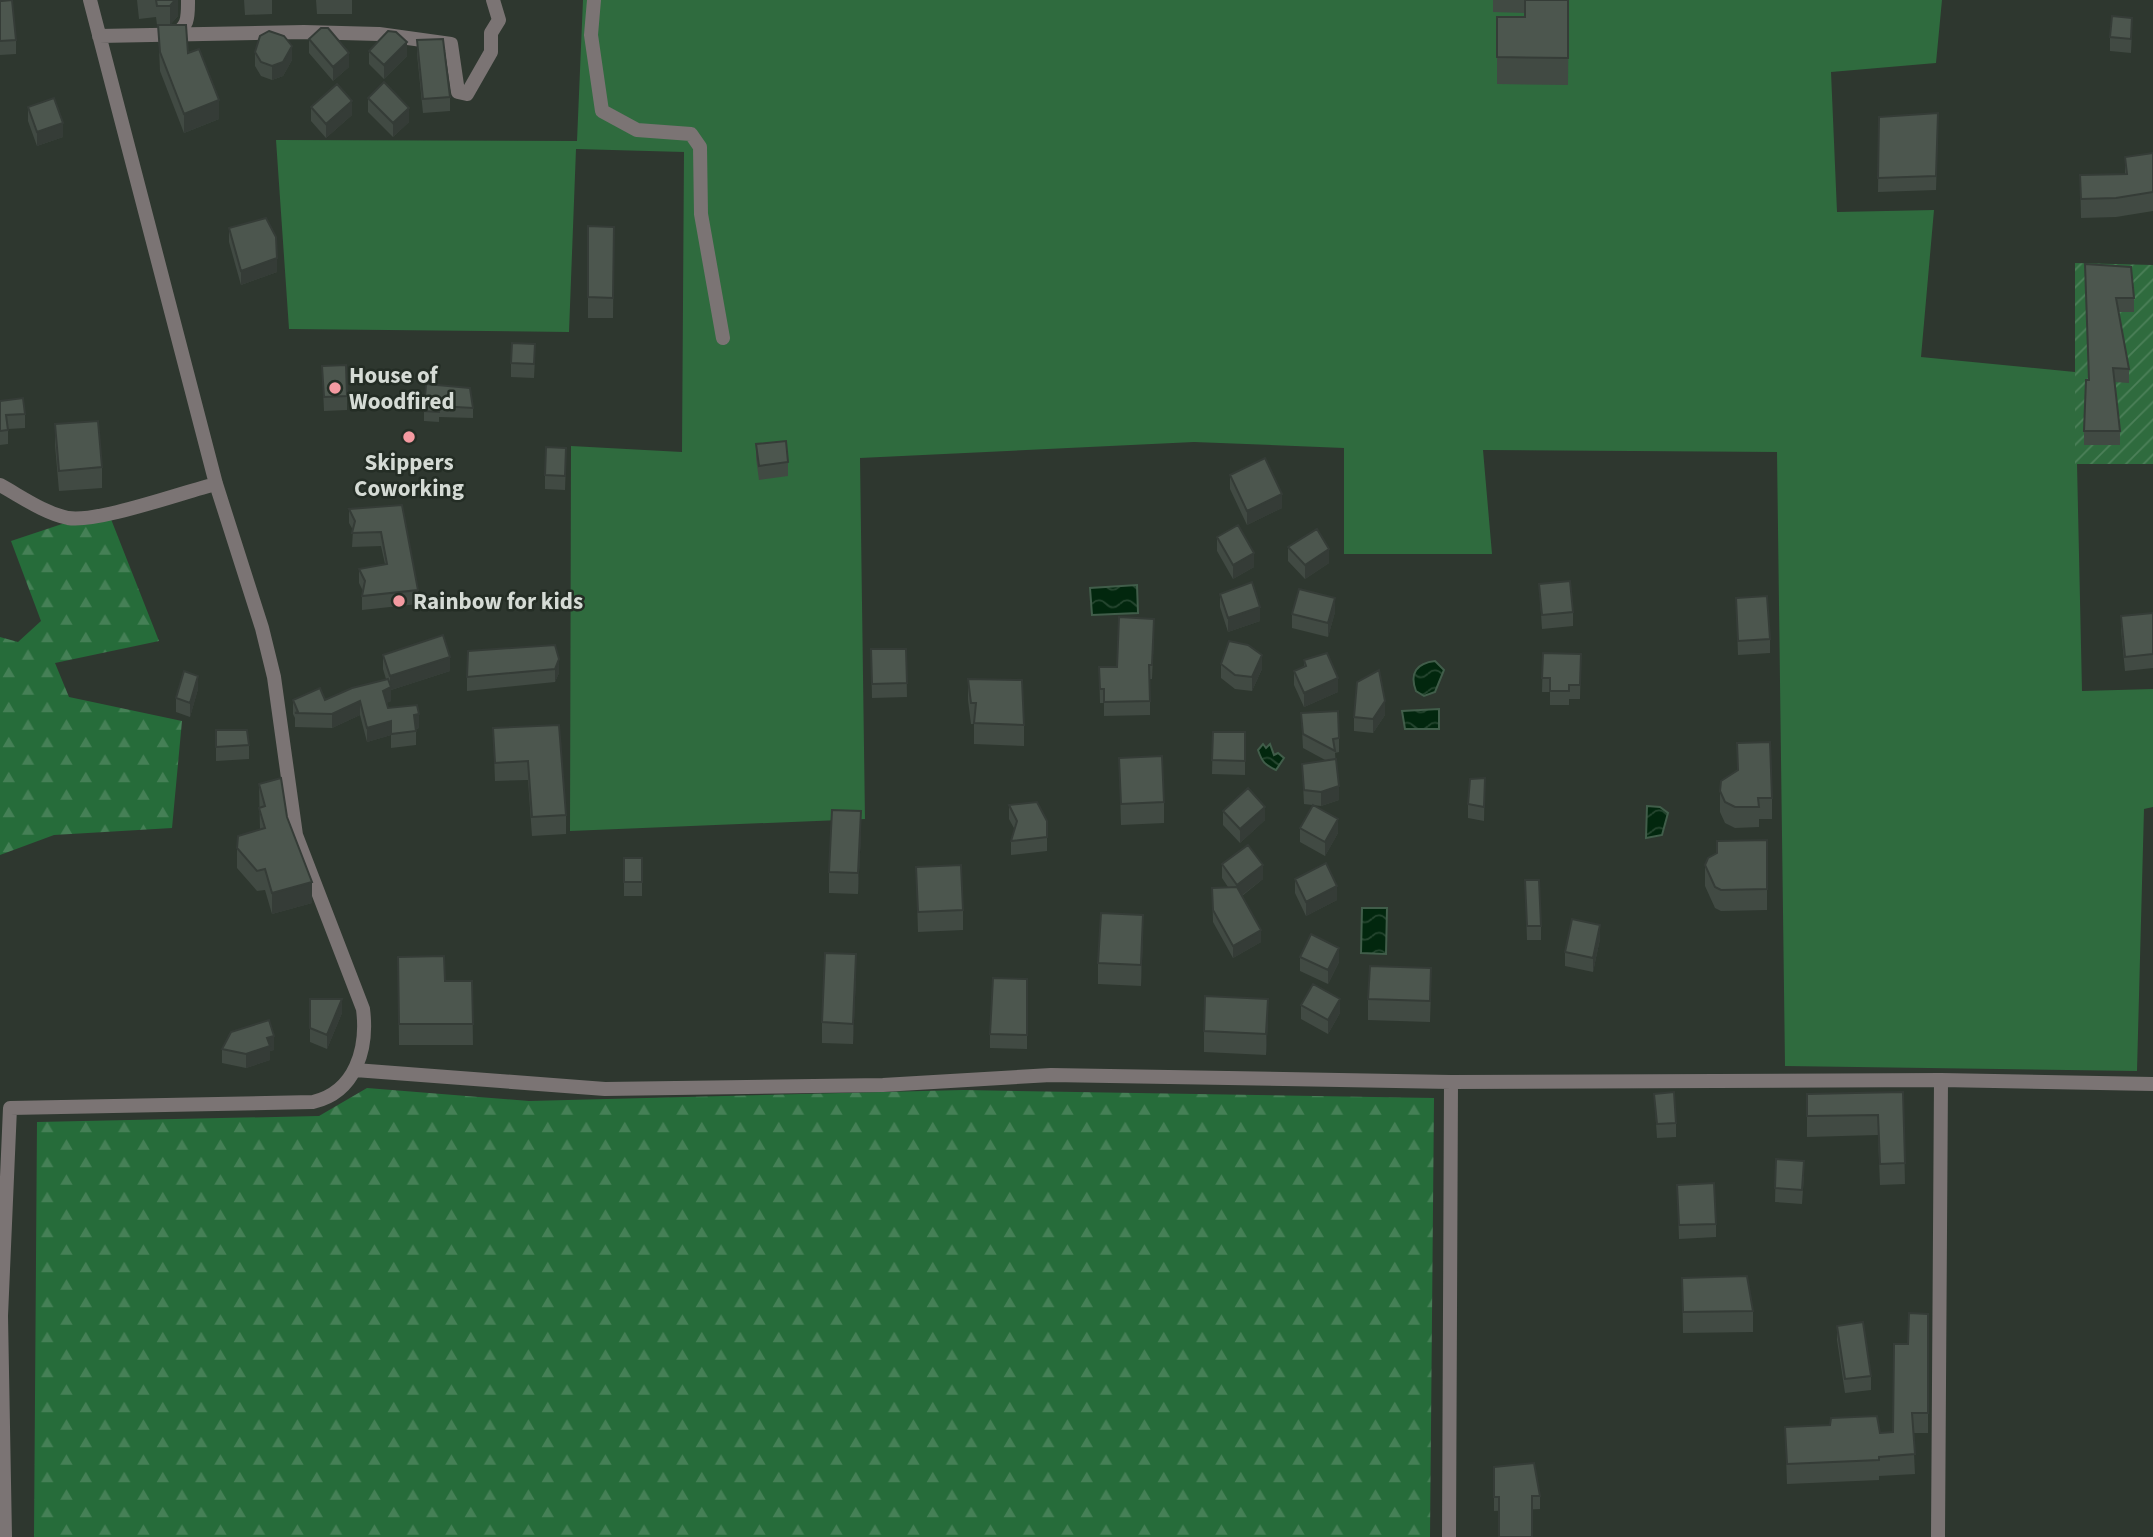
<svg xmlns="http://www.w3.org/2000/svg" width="2153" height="1537" viewBox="0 0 2153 1537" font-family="'Source Sans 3',sans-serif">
<defs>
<pattern id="forest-firs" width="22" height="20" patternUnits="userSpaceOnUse" patternTransform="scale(1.75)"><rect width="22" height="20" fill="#266c3a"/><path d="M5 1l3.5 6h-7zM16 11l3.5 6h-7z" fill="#458056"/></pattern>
<pattern id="garden-furrows" width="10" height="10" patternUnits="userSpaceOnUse" patternTransform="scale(1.75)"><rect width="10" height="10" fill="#2f6b3e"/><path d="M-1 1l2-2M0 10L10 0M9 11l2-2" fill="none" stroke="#4c8059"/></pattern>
<pattern id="water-waves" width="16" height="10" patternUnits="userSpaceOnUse" patternTransform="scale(1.75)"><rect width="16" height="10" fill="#02270e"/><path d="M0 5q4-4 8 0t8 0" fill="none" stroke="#264630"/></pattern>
</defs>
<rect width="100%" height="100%" fill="#2e372f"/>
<path fill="#2f6b3e" d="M 583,0 L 1942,0 L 1936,63 L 1831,72 L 1837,212 L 1934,210 L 1921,357 L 2075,372 L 2082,691 L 2153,689 L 2153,807 L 2144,809 L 2137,1071 L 1785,1066 L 1777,452 L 1483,450 L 1492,554 L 1344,554 L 1344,448 L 1194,442 L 860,458 L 865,819 L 570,831 L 571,446 L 682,452 L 684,152 L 576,149 L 569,332 L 289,329 L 276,140 L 577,141 Z"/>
<path fill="url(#forest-firs)" d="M 107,509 L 159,641 L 55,663 L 69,697 L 182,721 L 172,828 L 54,835 L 0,855 L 0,637 L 18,642 L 41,621 L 11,541 Z
M 367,1088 L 529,1101 L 963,1090 L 1434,1098 L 1430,1537 L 34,1537 L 37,1122 L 319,1116 Z"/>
<path fill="url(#garden-furrows)" d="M 2075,263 L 2153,265 L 2153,464 L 2075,464 Z"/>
<path fill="url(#water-waves)" stroke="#415d4a" stroke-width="2" d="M 1137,585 L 1138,613 L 1092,615 L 1090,588 Z
M 1435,661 L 1444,670 L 1435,692 L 1424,696 L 1416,691 C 1409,673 1417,663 1435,661 Z
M 1439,709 L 1439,729 L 1405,729 L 1402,711 Z
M 1263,744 L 1266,748 L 1270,744 L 1274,755 L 1278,753 L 1284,758 L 1276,770 C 1265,765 1262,762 1258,750 Z
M 1647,806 L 1660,807 L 1668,813 L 1662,835 L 1646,838 Z
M 1362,908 L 1387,908 L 1386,954 L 1361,953 Z"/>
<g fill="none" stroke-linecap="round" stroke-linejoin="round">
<path stroke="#7b7474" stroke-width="14" d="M 594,0 L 591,35 L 602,111 L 637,130 L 691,134 L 700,147 L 701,214 L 723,338
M 172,35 C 189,28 188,16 188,0
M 99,36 L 304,32 L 379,34 L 451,44 L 458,92 L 467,94 L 491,52 L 491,33 L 499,20 L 493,0
M 0,485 C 22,497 44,513 68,518 C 98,523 183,492 216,484
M 355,1070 L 605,1089 L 883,1085 L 1051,1075 L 1451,1082 L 1941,1080 L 2153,1084
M 5,1537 L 1,1316 L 10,1108 L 313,1102 C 356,1092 368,1048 363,1009 L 296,835 L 274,677 L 262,628 L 216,484 L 90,0
M 1449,1537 L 1451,1082
M 1938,1537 L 1941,1080"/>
</g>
<path fill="#414a43" d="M 0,0 L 2,1 L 16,40 L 16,54 L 0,55 Z
M 137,0 L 178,0 L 178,16 L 170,25 L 157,25 L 156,17 L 139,19 Z
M 244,0 L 272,0 L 272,14 L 245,15 Z
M 316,0 L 352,0 L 352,14 L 317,14 Z
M 1493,0 L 1569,0 L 1568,85 L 1497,84 L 1497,17 L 1525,17 L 1525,13 L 1493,12 Z
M 158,25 L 188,53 L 219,119 L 184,133 L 160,71 Z
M 2132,32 L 2131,53 L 2110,51 L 2110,37 Z
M 309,39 L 349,67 L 333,81 L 309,53 Z
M 417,40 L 450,97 L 450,111 L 423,113 L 417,54 Z
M 369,51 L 407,56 L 384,79 L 369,64 Z
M 255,52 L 292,60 L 283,76 L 272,80 L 261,76 L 255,66 Z
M 368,98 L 409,122 L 393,137 L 368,112 Z
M 28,107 L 63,137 L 37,146 L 28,121 Z
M 311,107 L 352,115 L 326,138 L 311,121 Z
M 1879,117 L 1938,127 L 1936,190 L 1878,192 Z
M 2153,153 L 2153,211 L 2116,217 L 2081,218 L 2080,175 L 2125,174 L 2125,157 Z
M 588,226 L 614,227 L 613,318 L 588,318 Z
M 229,228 L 277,272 L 241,285 L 229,242 Z
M 2085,264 L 2134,298 L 2134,312 L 2119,312 L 2129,369 L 2129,383 L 2114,382 L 2120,431 L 2120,445 L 2084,445 L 2084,431 L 2089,380 Z
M 535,358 L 534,378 L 511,377 L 511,363 Z
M 322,366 L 347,396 L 347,410 L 324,411 Z
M 470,388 L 473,408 L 473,418 L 439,417 L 439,422 L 424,421 L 424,411 Z
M 0,401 L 25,414 L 25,428 L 8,429 L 8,444 L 0,445 Z
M 55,424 L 102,467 L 102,488 L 59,491 L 55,445 Z
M 756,444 L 788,462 L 788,476 L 759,480 L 756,458 Z
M 566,462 L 565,490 L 545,489 L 545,475 Z
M 1230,475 L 1282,508 L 1247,525 L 1230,489 Z
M 402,505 L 418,590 L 418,604 L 362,610 L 362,596 L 363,591 L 359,583 L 359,569 L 385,564 L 381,546 L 352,547 L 353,530 L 349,523 L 349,509 Z
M 1217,537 L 1254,567 L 1233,579 L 1217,551 Z
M 1288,547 L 1329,563 L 1305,579 L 1288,561 Z
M 1539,584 L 1573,612 L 1573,626 L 1542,629 Z
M 1220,594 L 1260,621 L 1228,632 L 1220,607 Z
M 1736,598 L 1770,639 L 1770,653 L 1738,655 Z
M 1335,612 L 1328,637 L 1292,628 L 1292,614 Z
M 2153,613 L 2153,668 L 2125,671 L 2121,630 L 2121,616 Z
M 1154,633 L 1152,679 L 1150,679 L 1150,715 L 1104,716 L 1104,703 L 1100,703 L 1099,667 L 1117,667 Z
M 555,645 L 559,673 L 555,682 L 467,691 L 467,677 Z
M 871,649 L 906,649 L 907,697 L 872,698 Z
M 1543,653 L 1581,654 L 1580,699 L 1569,699 L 1569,705 L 1550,705 L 1550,692 L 1542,692 Z
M 383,655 L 450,671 L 391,690 L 391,701 L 386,703 L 388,708 L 419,728 L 416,729 L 416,745 L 391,748 L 391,735 L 367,742 L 360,715 L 332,728 L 295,727 L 295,718 L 293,714 L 293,700 L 325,700 L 386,679 L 383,669 Z
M 1304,660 L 1338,692 L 1304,707 L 1294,685 L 1294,671 L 1304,667 Z
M 1221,664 L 1262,669 L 1252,691 L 1235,689 L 1221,678 Z
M 968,679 L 1024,725 L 1024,746 L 974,744 L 974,724 L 971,724 L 968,700 Z
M 198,689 L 190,717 L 176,712 L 176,698 Z
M 1301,713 L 1339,738 L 1339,752 L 1335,753 L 1339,800 L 1321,806 L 1304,804 L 1302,764 L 1327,761 L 1303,748 Z
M 1385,715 L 1373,733 L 1354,731 L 1354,717 Z
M 559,725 L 566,815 L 566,834 L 532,836 L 528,780 L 495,781 L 493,728 Z
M 216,730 L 249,745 L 249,759 L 216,761 Z
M 1213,732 L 1245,732 L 1245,775 L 1212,774 Z
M 1737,743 L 1772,798 L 1772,819 L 1759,819 L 1759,827 L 1735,828 L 1725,823 L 1720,812 L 1720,791 L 1737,770 Z
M 1119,758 L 1164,802 L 1164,823 L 1121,825 Z
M 1485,778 L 1484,821 L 1468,818 L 1468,804 Z
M 259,784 L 287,817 L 312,903 L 272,914 L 265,890 L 257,891 L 237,868 L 237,848 L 260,830 Z
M 1009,805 L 1047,821 L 1047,851 L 1011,855 L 1011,841 L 1015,830 L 1009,819 Z
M 1223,811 L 1265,820 L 1240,843 L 1223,825 Z
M 1300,828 L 1338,833 L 1325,856 L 1300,842 Z
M 861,832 L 858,894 L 829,893 L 829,872 Z
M 1767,840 L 1767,910 L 1721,911 L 1715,908 L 1705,886 L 1705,865 Z
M 624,858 L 642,858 L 642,896 L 624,896 Z
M 1222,864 L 1263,879 L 1242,896 L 1261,942 L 1233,958 L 1213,922 L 1212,888 L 1228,887 L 1222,878 Z
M 916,867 L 963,910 L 963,930 L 918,932 Z
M 1295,879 L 1337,900 L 1306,916 L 1295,893 Z
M 1525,880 L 1541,926 L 1541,940 L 1527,940 Z
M 1143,936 L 1141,986 L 1098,984 L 1098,963 Z
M 1600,939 L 1593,972 L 1565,966 L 1565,952 Z
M 398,957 L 445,981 L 472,981 L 473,1045 L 399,1045 Z
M 1300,957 L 1339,962 L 1328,984 L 1300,971 Z
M 856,975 L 853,1044 L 822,1043 L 822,1022 Z
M 1027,979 L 1027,1049 L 990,1048 L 990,1034 Z
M 1431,989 L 1430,1022 L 1368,1020 L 1368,999 Z
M 310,999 L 342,1013 L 327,1049 L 310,1042 Z
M 1301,1005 L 1340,1013 L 1328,1034 L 1301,1019 Z
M 1268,1020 L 1266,1055 L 1204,1052 L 1204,1031 Z
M 222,1049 L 274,1050 L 270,1051 L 270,1060 L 246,1068 L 222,1063 Z
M 1903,1092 L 1905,1184 L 1880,1185 L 1878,1135 L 1807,1137 L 1807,1094 Z
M 1654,1094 L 1676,1123 L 1676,1137 L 1657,1138 Z
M 1776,1159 L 1804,1175 L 1802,1204 L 1775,1202 Z
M 1677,1185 L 1716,1224 L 1716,1237 L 1679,1239 Z
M 1682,1278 L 1753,1311 L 1753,1332 L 1683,1333 Z
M 1928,1314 L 1928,1433 L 1913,1433 L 1915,1474 L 1879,1476 L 1879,1480 L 1787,1484 L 1785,1427 L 1880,1433 L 1893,1432 L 1908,1344 Z
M 1837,1326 L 1871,1376 L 1871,1390 L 1845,1393 L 1837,1340 Z
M 1494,1467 L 1540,1496 L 1540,1509 L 1494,1511 Z"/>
<path fill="#353c37" d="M 175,0 L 178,0 L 178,16 L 170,25 L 170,6 Z
M 407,42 L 407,56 L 384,79 L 384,65 Z
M 292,46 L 292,60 L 283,76 L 272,80 L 272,66 Z
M 349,53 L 349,67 L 333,81 L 333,67 Z
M 219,100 L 219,119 L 184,133 L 184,114 Z
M 352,101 L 352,115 L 326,138 L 326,124 Z
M 409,108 L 409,122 L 393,137 L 393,123 Z
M 63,123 L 63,137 L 37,146 L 37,132 Z
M 277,258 L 277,272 L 241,285 L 241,271 Z
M 1282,494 L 1282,508 L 1247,525 L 1247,511 Z
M 1329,549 L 1329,563 L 1305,579 L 1305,565 Z
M 1254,553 L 1254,567 L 1233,579 L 1233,565 Z
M 1335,598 L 1335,612 L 1328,637 L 1328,623 Z
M 1260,607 L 1260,621 L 1228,632 L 1228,618 Z
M 1262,655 L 1262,669 L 1252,691 L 1252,677 Z
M 450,657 L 450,671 L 391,690 L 391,701 L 383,705 L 383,691 L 390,688 L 390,676 Z
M 559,659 L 559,673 L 555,682 L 555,669 Z
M 198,676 L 198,689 L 190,717 L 190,703 Z
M 1338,678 L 1338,692 L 1304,707 L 1304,693 Z
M 360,701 L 360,715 L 332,728 L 332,714 Z
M 1385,701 L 1385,715 L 1373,733 L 1373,719 Z
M 419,714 L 419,728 L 414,729 L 414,715 Z
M 391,721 L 391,735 L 367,742 L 367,728 Z
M 1339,786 L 1339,800 L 1321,806 L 1321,792 Z
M 1265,807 L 1265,820 L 1240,843 L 1240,829 Z
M 861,811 L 861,832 L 858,894 L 858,873 Z
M 1338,819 L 1338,833 L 1325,856 L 1325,842 Z
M 1263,865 L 1263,879 L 1237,899 L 1237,885 Z
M 312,882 L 312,903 L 272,914 L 272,893 Z
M 1337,886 L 1337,900 L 1306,916 L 1306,902 Z
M 1143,915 L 1143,936 L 1141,986 L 1141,965 Z
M 1600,925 L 1600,939 L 1593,972 L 1593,958 Z
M 1261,930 L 1261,942 L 1233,958 L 1233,946 Z
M 1339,948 L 1339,962 L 1328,984 L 1328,970 Z
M 856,954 L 856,975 L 853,1044 L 853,1024 Z
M 342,999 L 342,1013 L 327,1049 L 327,1035 Z
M 1268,999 L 1268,1020 L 1266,1055 L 1266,1034 Z
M 1340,999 L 1340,1013 L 1328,1034 L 1328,1020 Z
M 274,1036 L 274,1050 L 270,1051 L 270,1060 L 246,1068 L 246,1054 L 267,1038 Z"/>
<path fill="#4c564e" stroke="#353c37" stroke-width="2" d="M 0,0 L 2,1 L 12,0 L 16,40 L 0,41 Z
M 156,0 L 175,0 L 170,6 L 157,6 Z
M 1525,0 L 1568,0 L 1568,58 L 1497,57 L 1497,17 L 1525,17 Z
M 2112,16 L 2132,18 L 2131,39 L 2110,37 Z
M 158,25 L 186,25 L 188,53 L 199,49 L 219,100 L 184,114 L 160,52 Z
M 321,28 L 328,28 L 349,53 L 333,67 L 309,39 Z
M 269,31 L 284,36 L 292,46 L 283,62 L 272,66 L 261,62 L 255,52 L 260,36 Z
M 388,31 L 396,32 L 407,42 L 384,65 L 369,51 Z
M 443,39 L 450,97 L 423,99 L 417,40 Z
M 384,82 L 409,108 L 393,123 L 368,98 Z
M 337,84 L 352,101 L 326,124 L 311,107 Z
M 54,98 L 63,123 L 37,132 L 28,107 Z
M 1938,113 L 1936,176 L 1878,178 L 1879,117 Z
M 2153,153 L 2153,192 L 2116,198 L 2081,199 L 2080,175 L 2127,174 L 2125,157 Z
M 266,218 L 276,237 L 277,258 L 241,271 L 229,228 Z
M 588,226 L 614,227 L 613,298 L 588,297 Z
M 2085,264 L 2131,267 L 2134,298 L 2116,298 L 2129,369 L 2113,368 L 2120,431 L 2084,431 L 2086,380 L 2089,380 Z
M 512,343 L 535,344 L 534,364 L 511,363 Z
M 346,365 L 347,396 L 324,397 L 322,366 Z
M 426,384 L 470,388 L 473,408 L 439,406 L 439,412 L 424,411 Z
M 23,398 L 25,414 L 6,415 L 8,430 L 0,431 L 0,401 Z
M 98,421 L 102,467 L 59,471 L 55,424 Z
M 786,441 L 788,462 L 759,466 L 756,444 Z
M 546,447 L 566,448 L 565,476 L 545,475 Z
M 1265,458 L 1282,494 L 1247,511 L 1230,475 Z
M 402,505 L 418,590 L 362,596 L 365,581 L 359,569 L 387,564 L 381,532 L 352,533 L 355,521 L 349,509 Z
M 1238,525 L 1254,553 L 1233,565 L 1217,537 Z
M 1317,529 L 1329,549 L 1305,565 L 1288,547 Z
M 1570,581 L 1573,612 L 1542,615 L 1539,584 Z
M 1252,582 L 1260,607 L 1228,618 L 1220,594 Z
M 1299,589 L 1335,598 L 1328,623 L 1292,614 Z
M 1767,596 L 1770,639 L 1738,641 L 1736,598 Z
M 2153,613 L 2153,654 L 2125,657 L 2121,616 Z
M 1119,617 L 1154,619 L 1152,665 L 1149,665 L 1150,701 L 1104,702 L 1104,689 L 1100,689 L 1099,667 L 1117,667 Z
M 443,635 L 450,657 L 390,676 L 383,655 Z
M 1229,641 L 1248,645 L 1262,655 L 1252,677 L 1235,675 L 1221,664 Z
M 555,645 L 559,659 L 555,669 L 467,677 L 468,651 Z
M 871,649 L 906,649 L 907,683 L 872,684 Z
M 1327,653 L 1338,678 L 1304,693 L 1294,671 L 1306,666 L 1304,660 Z
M 1543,653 L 1581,654 L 1580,685 L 1569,685 L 1569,691 L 1550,691 L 1550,678 L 1542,678 Z
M 1379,670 L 1385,701 L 1373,719 L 1354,717 L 1357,682 Z
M 184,671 L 198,676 L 190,703 L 176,698 Z
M 388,679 L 391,687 L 383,691 L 388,708 L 417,705 L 419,714 L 414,715 L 416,731 L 391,734 L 391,721 L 367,728 L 360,701 L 332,714 L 295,713 L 298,712 L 293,700 L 320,688 L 325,700 L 352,688 Z
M 968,679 L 1022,680 L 1024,725 L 974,723 L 976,703 L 971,703 Z
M 1338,711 L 1339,738 L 1333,739 L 1335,751 L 1303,734 L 1301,713 Z
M 559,725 L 566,815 L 532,817 L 528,761 L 495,763 L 493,728 Z
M 216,730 L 247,730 L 249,745 L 216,747 Z
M 1213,732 L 1245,732 L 1245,761 L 1212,760 Z
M 1770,742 L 1772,798 L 1758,798 L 1759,807 L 1735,807 L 1725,802 L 1720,791 L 1721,781 L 1738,770 L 1737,743 Z
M 1162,756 L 1164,802 L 1121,804 L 1119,758 Z
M 1336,759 L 1339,786 L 1321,792 L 1304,790 L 1302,764 Z
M 281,778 L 287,817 L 312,882 L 272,893 L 265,869 L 257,871 L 237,848 L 238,836 L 265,828 L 259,808 L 265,806 L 259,784 Z
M 1485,778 L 1484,807 L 1468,804 L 1470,779 Z
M 1248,788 L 1265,807 L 1240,829 L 1223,811 Z
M 1037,802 L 1047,821 L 1047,837 L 1011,841 L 1017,821 L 1009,805 Z
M 1313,805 L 1338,819 L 1325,842 L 1300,828 Z
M 832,810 L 861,811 L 858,873 L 829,872 Z
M 1767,840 L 1767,889 L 1721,890 L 1715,887 L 1705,865 L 1708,858 L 1717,853 L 1717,841 Z
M 1248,845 L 1263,865 L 1237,885 L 1222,864 Z
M 624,858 L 642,858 L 642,882 L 624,882 Z
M 1326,863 L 1337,886 L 1306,902 L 1295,879 Z
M 961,865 L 963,910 L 918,912 L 916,867 Z
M 1525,880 L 1539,880 L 1541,926 L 1527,926 Z
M 1237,887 L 1261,930 L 1233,946 L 1213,910 L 1212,888 Z
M 1101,913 L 1143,915 L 1141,965 L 1098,963 Z
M 1572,919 L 1600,925 L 1593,958 L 1565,952 Z
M 1311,934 L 1339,948 L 1328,970 L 1300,957 Z
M 825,953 L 856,954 L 853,1024 L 822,1022 Z
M 444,956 L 445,981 L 472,981 L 473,1024 L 399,1024 L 398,957 Z
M 1370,966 L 1431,968 L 1430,1001 L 1368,999 Z
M 993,978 L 1027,979 L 1027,1035 L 990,1034 Z
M 1313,984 L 1340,999 L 1328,1020 L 1301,1005 Z
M 1205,996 L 1268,999 L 1266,1034 L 1204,1031 Z
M 310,999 L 342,999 L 327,1035 L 310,1028 Z
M 269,1020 L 274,1036 L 267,1038 L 270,1046 L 246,1054 L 222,1049 L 231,1032 Z
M 1674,1092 L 1676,1123 L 1657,1124 L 1654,1094 Z
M 1903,1092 L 1905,1163 L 1880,1164 L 1878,1115 L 1807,1116 L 1807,1094 Z
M 1776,1159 L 1804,1161 L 1802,1190 L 1775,1188 Z
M 1714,1183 L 1716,1224 L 1679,1225 L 1677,1185 Z
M 1747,1276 L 1753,1311 L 1683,1312 L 1682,1278 Z
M 1909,1313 L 1928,1314 L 1928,1413 L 1912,1413 L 1915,1454 L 1879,1457 L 1879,1460 L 1787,1464 L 1785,1427 L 1830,1425 L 1831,1418 L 1877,1416 L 1880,1433 L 1893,1432 L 1894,1344 L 1908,1344 Z
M 1863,1322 L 1871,1376 L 1845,1379 L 1837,1326 Z
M 1534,1463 L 1540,1496 L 1532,1496 L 1532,1537 L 1499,1537 L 1499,1497 L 1494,1497 L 1494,1467 Z"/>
<g fill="#f49aa1" stroke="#242d25" stroke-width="2.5">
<circle cx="335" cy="388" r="7"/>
<circle cx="409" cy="437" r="7"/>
<circle cx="399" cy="601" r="7"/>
</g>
<g text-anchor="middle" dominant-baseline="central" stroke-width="5" stroke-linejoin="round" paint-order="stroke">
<g font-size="23" font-weight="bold" fill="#d5dbd5" stroke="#242d25" text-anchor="start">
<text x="349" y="375">House of<tspan x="349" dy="26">Woodfired</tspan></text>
<text x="409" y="462" text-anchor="middle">Skippers<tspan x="409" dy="26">Coworking</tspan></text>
<text x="413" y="601">Rainbow for kids</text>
</g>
</g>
</svg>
